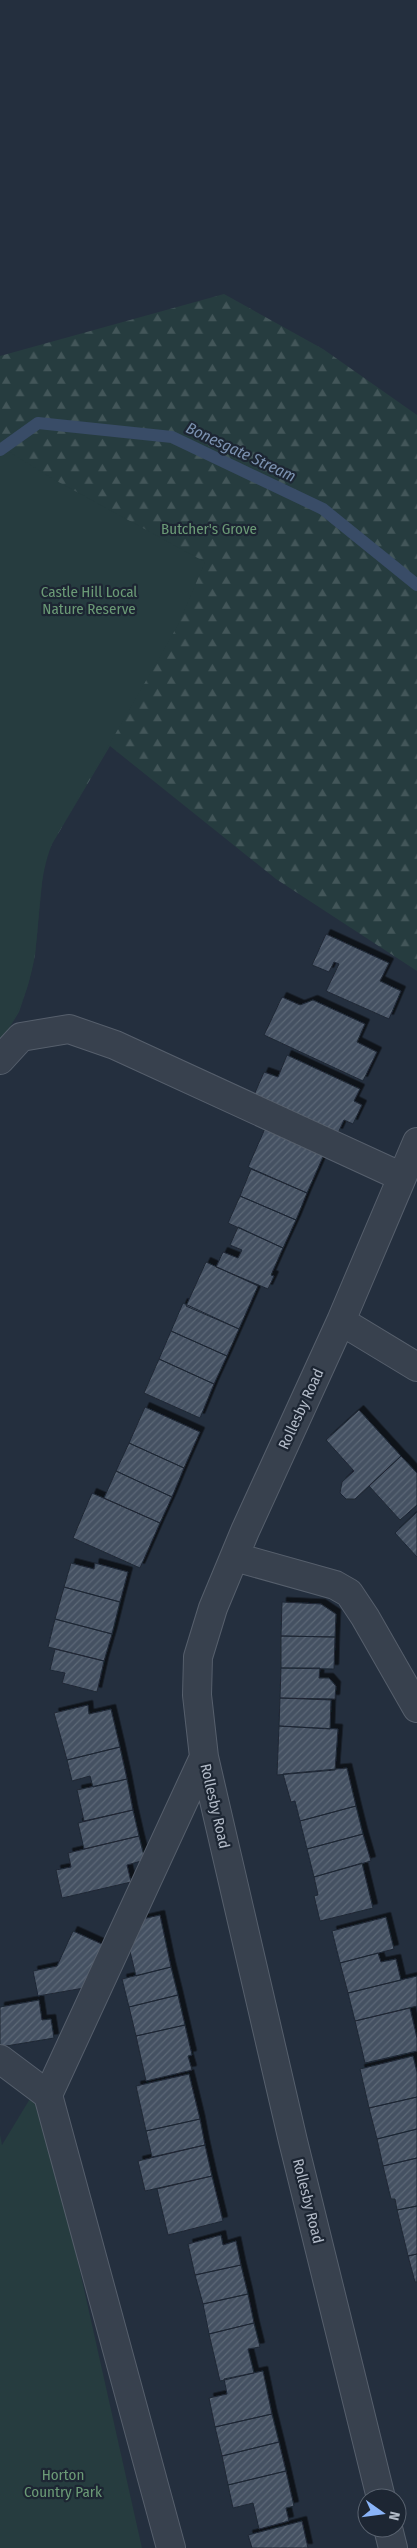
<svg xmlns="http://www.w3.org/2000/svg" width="417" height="2548" viewBox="0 0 417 2548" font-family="'Fira Sans Condensed',sans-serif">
<defs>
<pattern id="forest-firs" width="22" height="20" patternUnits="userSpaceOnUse" patternTransform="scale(1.25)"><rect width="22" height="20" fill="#263c3f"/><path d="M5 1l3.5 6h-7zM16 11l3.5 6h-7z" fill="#435659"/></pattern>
<pattern id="building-hatch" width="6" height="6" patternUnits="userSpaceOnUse" patternTransform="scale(1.25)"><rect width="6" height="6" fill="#455162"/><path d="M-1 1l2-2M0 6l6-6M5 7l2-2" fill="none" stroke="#5d6877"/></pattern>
<filter id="shadow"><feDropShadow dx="4.5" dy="-4.5" stdDeviation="0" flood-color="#0009"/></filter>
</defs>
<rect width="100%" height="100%" fill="#242f3e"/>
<path fill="url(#forest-firs)" d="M 224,294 L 323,349 L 417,415 L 417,971 L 276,879 L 110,746 L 52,844 L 44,862 L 35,955 L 28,985 L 19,1012 L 0,1043 L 0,356 Z"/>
<path fill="#263c3f" d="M 0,446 L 53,479 L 205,562 L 178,625 L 52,844 C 38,879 40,917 35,954 C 30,988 18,1014 0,1043 Z
M 31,2097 L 43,2106 L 142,2548 L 0,2548 L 0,2135 L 2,2145 Z"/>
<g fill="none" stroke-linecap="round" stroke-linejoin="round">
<path stroke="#394c67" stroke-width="12" d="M 0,450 L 38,423 L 172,437 L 323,509 L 417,585"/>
</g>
<path fill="url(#building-hatch)" stroke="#1f2835" filter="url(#shadow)" d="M 326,934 L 389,963 L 380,981 L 401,991 L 389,1019 L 326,991 L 339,964 L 334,962 L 329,972 L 312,965 Z
M 282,997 L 300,1005 L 313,1000 L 365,1024 L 357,1042 L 377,1052 L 363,1081 L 264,1035 Z
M 287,1055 L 360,1089 L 354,1101 L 362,1105 L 353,1124 L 344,1120 L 338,1133 L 254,1095 L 264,1072 L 278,1077 Z
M 267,1124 L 326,1150 L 307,1193 L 248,1167 Z
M 251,1169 L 307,1193 L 296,1220 L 240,1196 Z
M 240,1196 L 296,1220 L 283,1248 L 228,1223 Z
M 238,1227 L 283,1248 L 271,1275 L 274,1276 L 268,1289 L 216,1267 L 223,1252 L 238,1258 L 242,1250 L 230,1245 Z
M 206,1262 L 258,1286 L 239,1329 L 186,1306 Z
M 183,1303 L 239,1329 L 227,1356 L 171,1331 Z
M 171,1331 L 227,1356 L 214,1384 L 159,1359 Z
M 159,1359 L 214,1384 L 200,1418 L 144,1393 Z
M 145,1407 L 200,1432 L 184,1468 L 129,1443 Z
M 359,1410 L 401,1456 L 355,1499 L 346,1499 L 340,1493 L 342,1482 L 354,1471 L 326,1440 Z
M 129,1443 L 184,1468 L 172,1497 L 116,1471 Z
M 401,1456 L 417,1473 L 417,1505 L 400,1520 L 369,1486 Z
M 116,1471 L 172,1497 L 160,1523 L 104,1498 Z
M 92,1493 L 160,1523 L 140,1568 L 73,1538 Z
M 417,1512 L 417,1557 L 395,1533 Z
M 71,1563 L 94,1569 L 95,1563 L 128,1572 L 120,1602 L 64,1587 Z
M 64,1587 L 120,1602 L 112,1634 L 55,1619 Z
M 282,1602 L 321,1604 L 336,1614 L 335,1637 L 281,1636 Z
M 55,1619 L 112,1634 L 104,1661 L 48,1647 Z
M 281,1636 L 335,1637 L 334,1669 L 281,1668 Z
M 55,1649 L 104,1661 L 97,1692 L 62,1683 L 65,1673 L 50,1670 Z
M 281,1668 L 320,1668 L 319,1678 L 329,1678 L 336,1686 L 335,1699 L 280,1698 Z
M 280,1698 L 331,1700 L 330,1729 L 279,1726 Z
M 88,1705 L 89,1714 L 111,1709 L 120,1747 L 67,1760 L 54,1713 Z
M 279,1726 L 338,1729 L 335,1770 L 277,1775 Z
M 120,1747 L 127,1779 L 93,1787 L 90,1776 L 72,1781 L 67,1760 Z
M 347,1768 L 356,1806 L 300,1821 L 295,1801 L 291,1802 L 283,1774 Z
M 127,1779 L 133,1810 L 84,1821 L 77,1790 Z
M 356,1806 L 363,1834 L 307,1849 L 300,1821 Z
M 133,1810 L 139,1836 L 84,1849 L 78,1823 Z
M 363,1834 L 371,1861 L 314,1877 L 307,1849 Z
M 139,1836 L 145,1860 L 127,1865 L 131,1882 L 62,1898 L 56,1870 L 71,1867 L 68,1853 Z
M 362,1863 L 373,1908 L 320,1921 L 314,1896 L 318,1895 L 314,1877 Z
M 160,1915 L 171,1967 L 136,1976 L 128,1943 L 138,1920 Z
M 386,1917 L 394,1949 L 340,1963 L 332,1931 Z
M 73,1931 L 104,1945 L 84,1988 L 38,1996 L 33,1971 L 57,1966 Z
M 378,1953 L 381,1962 L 396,1959 L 401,1980 L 348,1993 L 340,1963 Z
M 171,1967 L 178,1995 L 129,2007 L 122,1979 Z
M 417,1976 L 417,2006 L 355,2021 L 348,1993 Z
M 178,1995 L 185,2025 L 136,2036 L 129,2007 Z
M 39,2000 L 42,2020 L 51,2019 L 54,2038 L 0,2047 L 0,2007 Z
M 410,2008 L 417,2038 L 417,2051 L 365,2063 L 355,2021 Z
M 185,2025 L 192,2055 L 188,2056 L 192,2070 L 146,2081 L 136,2036 Z
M 413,2056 L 417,2072 L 417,2097 L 369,2108 L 360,2069 Z
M 189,2074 L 200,2119 L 146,2131 L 136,2086 Z
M 417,2097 L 417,2129 L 377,2139 L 369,2108 Z
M 200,2119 L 205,2145 L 152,2157 L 146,2131 Z
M 417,2129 L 417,2158 L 383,2166 L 377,2139 Z
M 205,2145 L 212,2176 L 145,2191 L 138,2161 Z
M 417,2158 L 417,2206 L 397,2210 L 395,2199 L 391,2199 L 383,2166 Z
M 212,2176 L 223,2221 L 168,2235 L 157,2189 Z
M 417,2206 L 417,2254 L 408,2256 L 397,2210 Z
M 221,2235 L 223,2245 L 236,2241 L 241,2265 L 195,2275 L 188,2244 Z
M 417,2254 L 417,2282 L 415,2282 L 408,2256 Z
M 241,2265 L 248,2294 L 203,2304 L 195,2275 Z
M 248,2294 L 254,2323 L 209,2334 L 203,2304 Z
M 254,2323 L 260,2347 L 248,2349 L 254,2373 L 220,2381 L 209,2334 Z
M 263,2371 L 272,2414 L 215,2427 L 209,2398 L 227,2394 L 224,2379 Z
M 272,2414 L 279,2442 L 222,2456 L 215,2427 Z
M 279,2442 L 286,2471 L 228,2485 L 222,2456 Z
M 286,2471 L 294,2506 L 286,2508 L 289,2521 L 259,2529 L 253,2503 L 233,2508 L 228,2485 Z
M 302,2521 L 308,2548 L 252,2548 L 248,2535 Z"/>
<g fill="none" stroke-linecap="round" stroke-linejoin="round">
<defs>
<path id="minor" d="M 0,1060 L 21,1037 L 69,1029 L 115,1045 L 402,1177
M 341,1321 L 417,1367
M 235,1557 L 335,1585 L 349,1593 L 365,1617 L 417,1708
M 0,2059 L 48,2095
M 381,2498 L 293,2141 L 204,1757 L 197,1695 L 198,1657 L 213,1608 L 245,1531 L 341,1321 L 417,1142
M 388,2528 L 393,2548
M 171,2548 L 48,2095 L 204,1757"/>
</defs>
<use href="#minor" stroke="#565f6c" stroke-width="30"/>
<use href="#minor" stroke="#38414e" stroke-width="28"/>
</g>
<g text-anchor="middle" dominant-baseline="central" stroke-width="4.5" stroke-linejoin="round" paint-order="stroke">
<g font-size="15" fill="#6b9a76" stroke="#1d2633">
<text x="209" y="529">Butcher's Grove</text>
<text x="89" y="592">Castle Hill Local<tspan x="89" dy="17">Nature Reserve</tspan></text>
<text x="63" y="2475">Horton<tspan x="63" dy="17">Country Park</tspan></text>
</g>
<g font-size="15" fill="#b4bcc9" stroke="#1d2633">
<text transform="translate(301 1409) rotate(-65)">Rollesby Road</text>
<text transform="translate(215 1806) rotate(77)">Rollesby Road</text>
<text transform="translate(308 2201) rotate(76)">Rollesby Road</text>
</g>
<g font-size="16" font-style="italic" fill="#7c92b1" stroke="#1d2633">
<text transform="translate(241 452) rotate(25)">Bonesgate Stream</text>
</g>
</g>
<g transform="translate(382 2513) rotate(104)"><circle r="24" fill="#1d2633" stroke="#59626f"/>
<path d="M0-4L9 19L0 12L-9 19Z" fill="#8ab4f8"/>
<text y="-8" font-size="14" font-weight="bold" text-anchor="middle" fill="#b4bcc9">N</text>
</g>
</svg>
